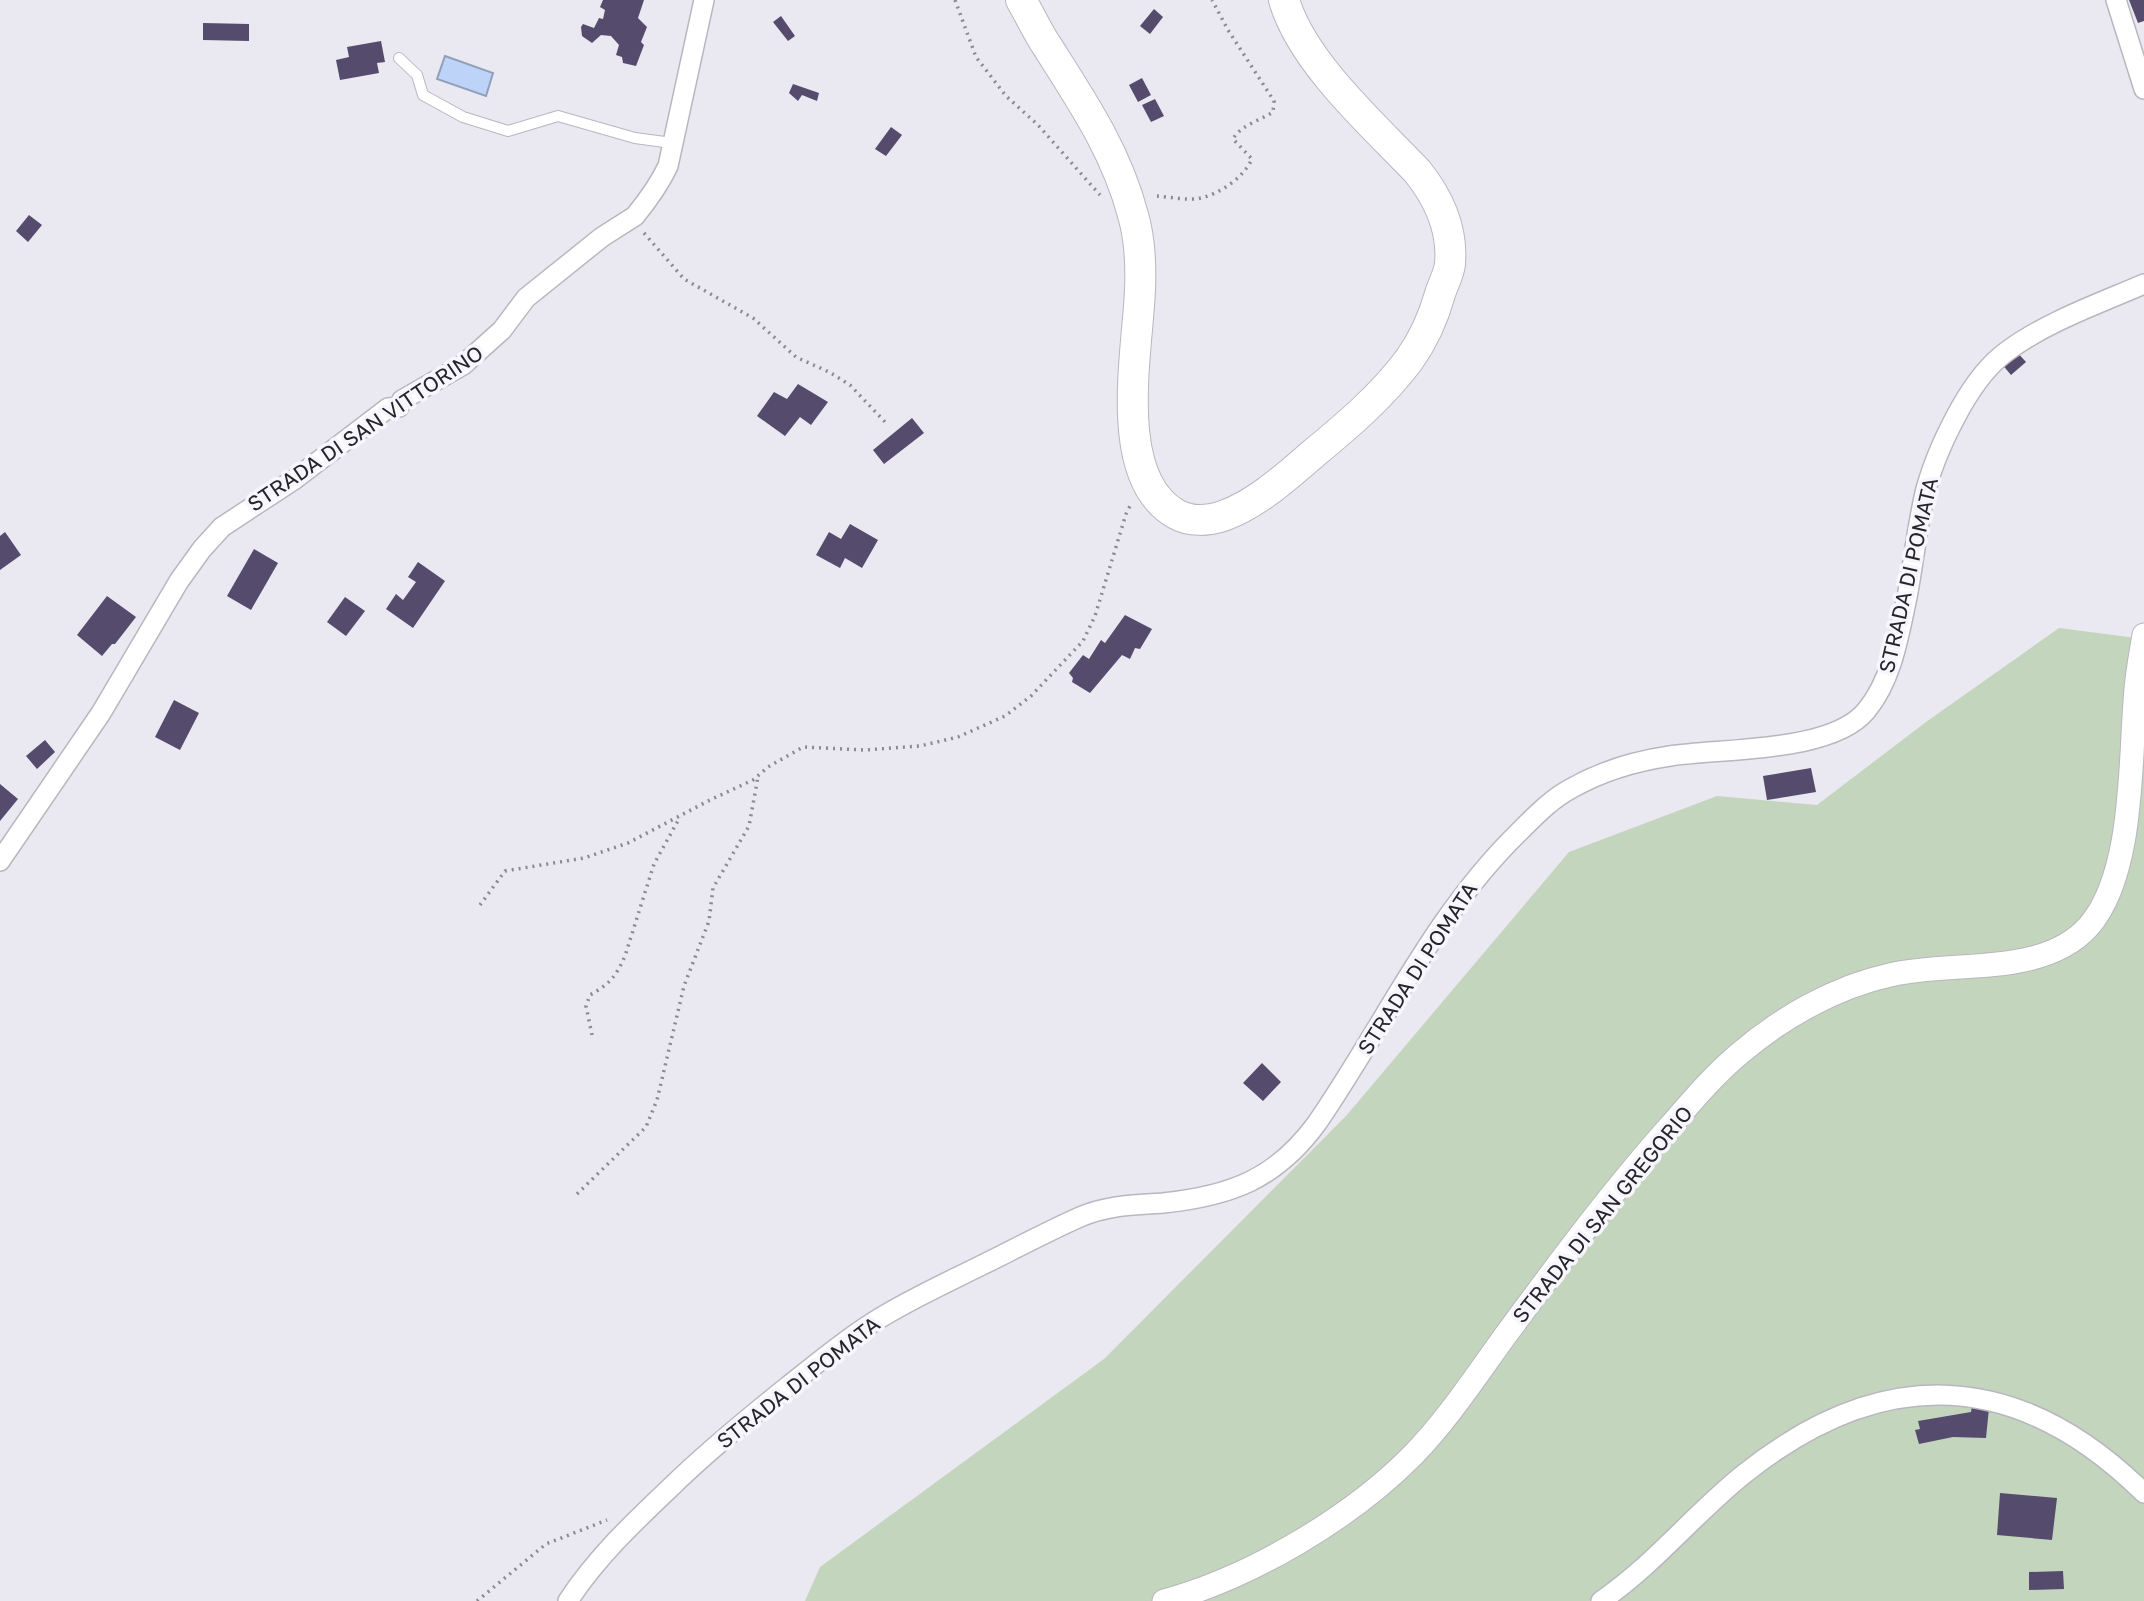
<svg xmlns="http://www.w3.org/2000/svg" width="2144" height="1601" viewBox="0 0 2144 1601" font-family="'Golos Text',sans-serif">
<rect width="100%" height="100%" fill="#eae8f1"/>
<path fill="#c4d5be" d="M 2059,628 L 2144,639 L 2144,1601 L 805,1601 L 820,1567 L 1104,1359 L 1346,1116 L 1569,852 L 1717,796 L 1817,805 L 1926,722 Z"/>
<path fill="#bed3f8" stroke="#909fba" stroke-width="2" d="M 445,56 L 493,73 L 486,96 L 437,79 Z"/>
<path fill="#554b6d" d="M 603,0 L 644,0 L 638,18 L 647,27 L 641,42 L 644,45 L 636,66 L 623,63 L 622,57 L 616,55 L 619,45 L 611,36 L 601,35 L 592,43 L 582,36 L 581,27 L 583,24 L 594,28 L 599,18 L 603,19 L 605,10 L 600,7 Z
M 2129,0 L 2144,0 L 2144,21 L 2138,23 Z
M 1154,9 L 1163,17 L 1150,34 L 1140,26 Z
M 781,16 L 795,36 L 788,41 L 773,22 Z
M 203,23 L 249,24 L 249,41 L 203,40 Z
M 381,41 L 385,62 L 377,63 L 379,73 L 340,80 L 336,60 L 349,57 L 347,47 Z
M 1142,78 L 1151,95 L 1138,102 L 1129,85 Z
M 793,84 L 819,93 L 817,101 L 802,95 L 798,101 L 789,93 Z
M 1155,99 L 1164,116 L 1151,122 L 1142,105 Z
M 891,127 L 902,135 L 886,156 L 875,149 Z
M 29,215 L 42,225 L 28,242 L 16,231 Z
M 2015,350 L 2026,362 L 2011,375 L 2001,363 Z
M 798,384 L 828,402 L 811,425 L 800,417 L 785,436 L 757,416 L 774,392 L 787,399 Z
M 912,418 L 924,433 L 884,464 L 873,450 Z
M 850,524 L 878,540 L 862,568 L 845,558 L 840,568 L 816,555 L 829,532 L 841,539 Z
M 5,532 L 21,555 L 0,570 L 0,536 Z
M 254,549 L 278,563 L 251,610 L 227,596 Z
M 418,562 L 445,581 L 413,628 L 386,609 L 396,594 L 403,600 L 416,582 L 408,577 Z
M 107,596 L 136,617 L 115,644 L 112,644 L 102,656 L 77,635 Z
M 345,597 L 365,611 L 346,636 L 327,622 Z
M 1125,615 L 1152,629 L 1140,649 L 1135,648 L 1130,659 L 1122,655 L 1090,693 L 1072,682 L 1073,678 L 1069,673 L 1083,655 L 1089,659 L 1101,640 L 1105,643 Z
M 174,700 L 199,713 L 180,750 L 155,737 Z
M 45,740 L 55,752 L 37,769 L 26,756 Z
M 1811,768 L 1816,792 L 1767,800 L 1763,776 Z
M 0,784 L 18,799 L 0,821 Z
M 1262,1063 L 1281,1082 L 1263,1101 L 1243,1083 Z
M 1972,1405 L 1989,1408 L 1986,1438 L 1953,1437 L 1919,1444 L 1915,1430 L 1920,1429 L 1918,1421 L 1971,1412 Z
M 2000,1493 L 2057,1498 L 2052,1540 L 1997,1535 Z
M 2063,1571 L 2064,1589 L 2029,1590 L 2029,1572 Z"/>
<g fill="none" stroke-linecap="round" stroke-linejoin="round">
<defs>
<path id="service" d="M 399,58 L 417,75 L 423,95 L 463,117 L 508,131 L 558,116 L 635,138 L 672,143"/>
<path id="minor" d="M 2116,0 L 2144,89
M 0,861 L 101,713 L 179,581 L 202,549 L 222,527 L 295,479 L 388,408 L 399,407 L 402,400 L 463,365 L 502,330 L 526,298 L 602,237 L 635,216 C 648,200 659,185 668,166 L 704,0
M 568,1601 C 597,1557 633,1523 671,1487 C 708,1451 747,1419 787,1387 C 815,1365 842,1342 872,1323 C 906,1301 944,1284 980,1266 C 1013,1250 1046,1232 1080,1217 C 1107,1205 1134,1205 1163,1203 C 1231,1196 1276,1179 1317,1123 C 1384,1026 1433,916 1518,833 C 1535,816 1551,799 1572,788 C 1602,771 1636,761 1670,756 C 1722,748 1831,753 1866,711 C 1892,680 1899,635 1907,597 C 1914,561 1917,525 1926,489 C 1934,460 1947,432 1961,407 C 1973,386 1987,366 2006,352 C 2044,323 2100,303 2144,284
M 1601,1601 C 1654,1565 1695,1513 1744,1474 C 1883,1363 2018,1369 2144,1493"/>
<path id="tertiary" d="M 1164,1601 C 1250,1578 1351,1518 1413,1455 C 1448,1419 1476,1376 1505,1336 C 1558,1264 1612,1191 1672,1124 C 1693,1100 1714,1075 1739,1054 C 1781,1018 1835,987 1890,975 C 1952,960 2043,978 2089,926 C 2133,875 2130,766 2135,702 C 2136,679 2140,657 2144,635"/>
<path id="primary" d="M 1021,0 C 1030,15 1037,31 1047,46 C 1082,101 1116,151 1133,215 C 1140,239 1141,265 1140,289 C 1138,350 1111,477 1176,514 C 1190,522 1208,521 1223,516 C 1257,504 1287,476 1314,453 C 1348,425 1382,396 1409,360 C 1424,339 1433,319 1440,294 C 1443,284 1449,274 1450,264 C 1453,229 1438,197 1417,171 C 1373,125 1302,62 1284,0"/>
</defs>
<use href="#service" stroke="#b8b6bf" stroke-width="12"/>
<use href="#minor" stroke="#b8b6bf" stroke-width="22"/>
<use href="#tertiary" stroke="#b8b6bf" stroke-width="25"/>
<use href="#primary" stroke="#b8b6bf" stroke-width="32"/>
<path stroke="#8b898f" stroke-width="3.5" stroke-dasharray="2 5" stroke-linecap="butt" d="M 955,0 L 976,57 L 1006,96 L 1038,125 L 1100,195
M 1157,196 C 1170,197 1188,201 1201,198 C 1221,193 1243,178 1252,159 L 1233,139 C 1241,125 1259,121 1273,112 L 1274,101 L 1228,30 L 1212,0
M 644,233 L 684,279 L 753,318 L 796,357 L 831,373 L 850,385 L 886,423
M 480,905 L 505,871 L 584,858 L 628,843 L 710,800 L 753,780 L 768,767 L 803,747 L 865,750 L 920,746 L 958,737 L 1005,716 L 1031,696 L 1083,641 L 1095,616 L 1126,514 L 1131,504
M 592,1035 L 586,1006 L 590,995 C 610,984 616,976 625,956 L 654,864 L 680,817
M 577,1194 L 646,1127 L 657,1100 L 684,986 L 709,921 L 713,888 L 749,826 L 758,777
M 477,1601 L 546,1544 L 607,1520"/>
<use href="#service" stroke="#fff" stroke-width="10"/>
<use href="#minor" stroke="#fff" stroke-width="19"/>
<use href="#tertiary" stroke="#fff" stroke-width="23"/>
<use href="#primary" stroke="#fff" stroke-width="30"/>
</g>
<g text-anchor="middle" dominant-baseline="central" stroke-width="7" stroke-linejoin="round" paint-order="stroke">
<g font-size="21" fill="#262528" stroke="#f7f5fe">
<text transform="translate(365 428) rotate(-34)">STRADA DI SAN VITTORINO</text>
<text transform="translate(1908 575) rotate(-77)">STRADA DI POMATA</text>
<text transform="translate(1417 968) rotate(-57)">STRADA DI POMATA</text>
<text transform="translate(1602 1214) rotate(-51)">STRADA DI SAN GREGORIO</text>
<text transform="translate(798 1382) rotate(-38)">STRADA DI POMATA</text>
</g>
</g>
</svg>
